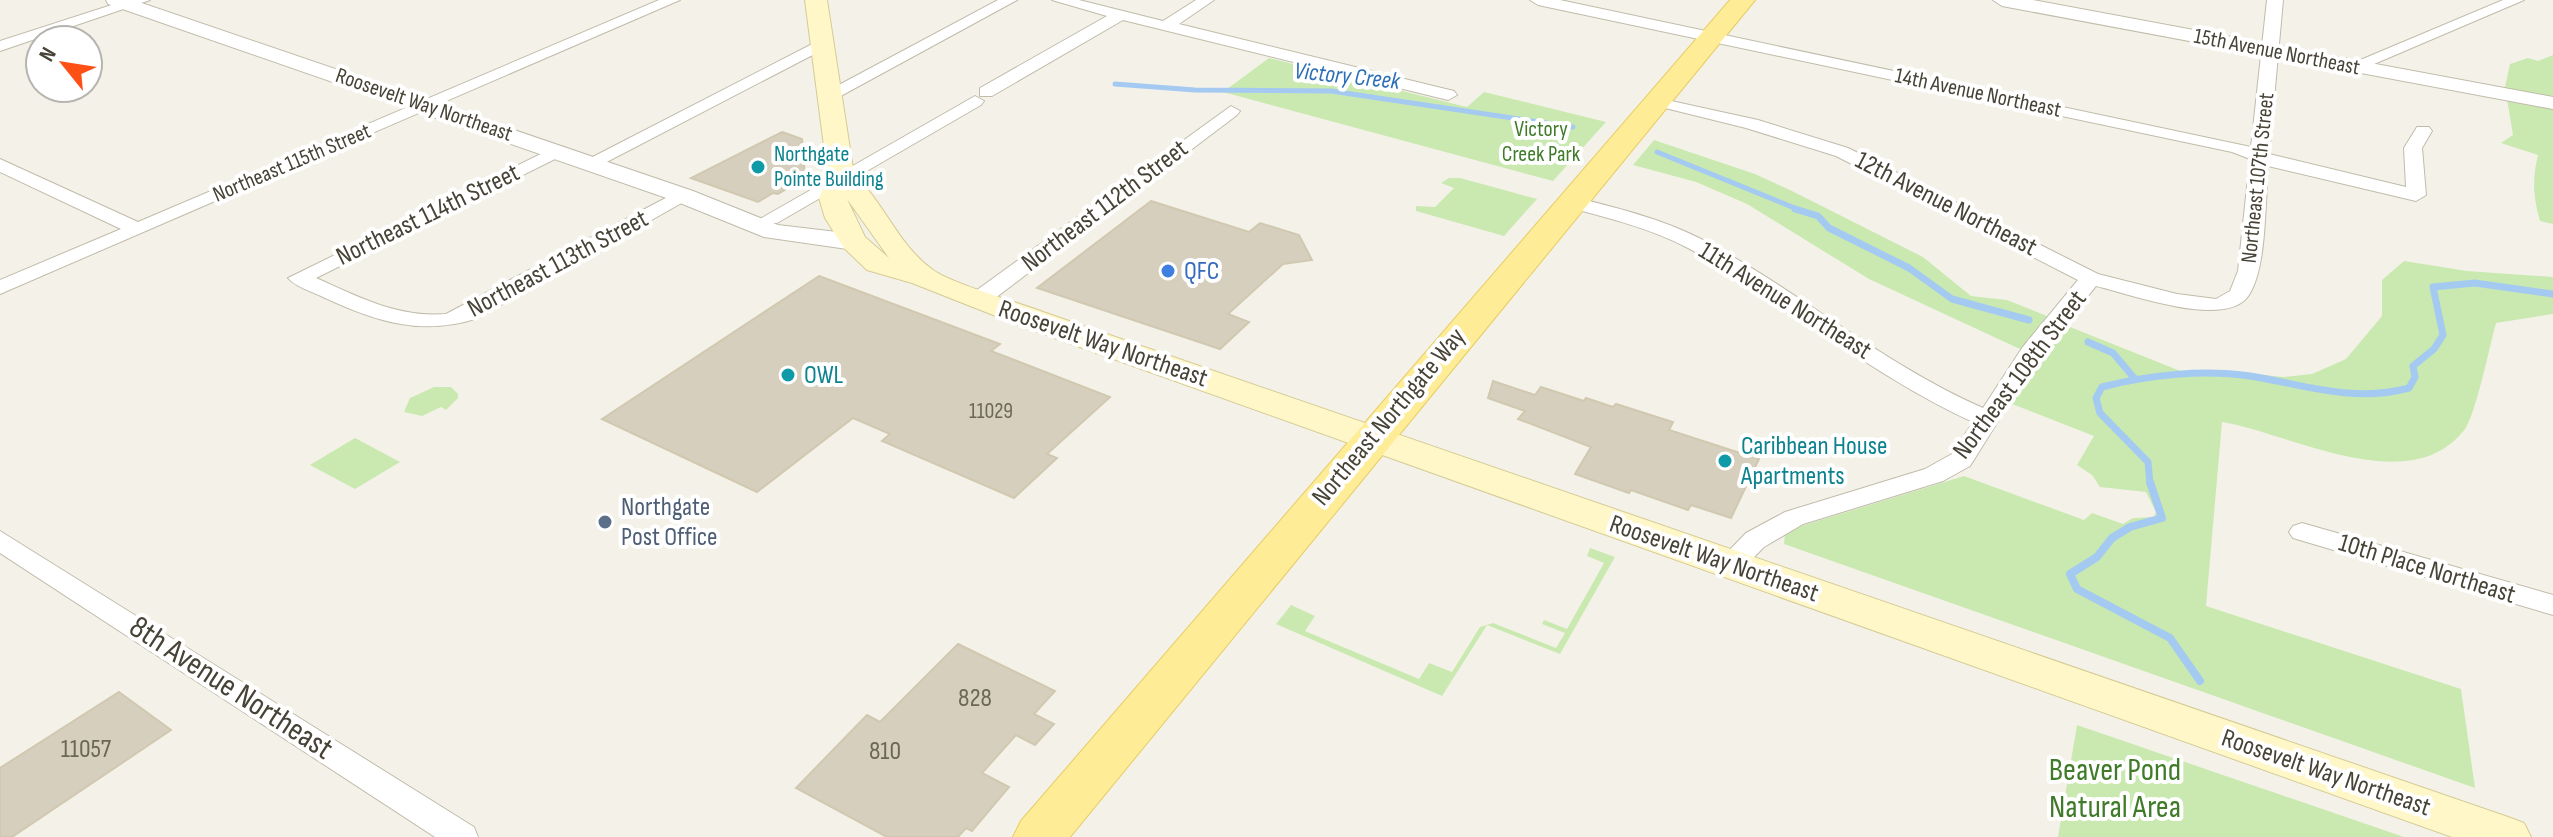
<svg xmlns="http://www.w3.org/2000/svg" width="2553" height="837" viewBox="0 0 2553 837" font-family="'Sofia Sans Condensed',sans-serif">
<rect width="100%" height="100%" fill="#f4f2e8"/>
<path fill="#cae9b0" d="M 2553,55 L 2553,224 L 2540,221 C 2533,196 2532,180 2538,155 L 2501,143 L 2513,135 L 2505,87 L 2510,64 L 2528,58 L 2538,61 Z
M 1269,58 L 1467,107 L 1484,92 L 1606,122 L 1553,181 L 1223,92 Z
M 1654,140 L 1755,174 L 1790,190 L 1923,257 L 1971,296 L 2007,300 L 2047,316 L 2022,350 L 1869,279 L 1747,204 L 1696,182 L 1633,165 Z
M 1449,178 L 1460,178 L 1537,199 L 1504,236 L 1416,211 L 1416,206 L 1435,207 L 1454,188 L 1441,183 Z
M 2404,261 L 2467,271 L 2553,277 L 2553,314 L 2496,323 C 2490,345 2476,413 2465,429 C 2411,501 2290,433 2222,422 L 2206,606 L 2461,689 L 2475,788 L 1784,544 L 1785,535 L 1798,527 L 1964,476 L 2084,520 L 2092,513 L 2123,524 L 2133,518 L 2154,517 L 2156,512 L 2146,492 L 2100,487 L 2092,475 L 2077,465 L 2094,436 L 2012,404 L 2058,328 L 2065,325 L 2188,374 L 2215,370 L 2283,377 L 2312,374 L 2346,359 L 2382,316 L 2382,280 Z
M 434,387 L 451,387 L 458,394 L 458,398 L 446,410 L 441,407 L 422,416 L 404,412 L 410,398 Z
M 355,438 L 400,462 L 355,489 L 310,465 Z
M 1590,548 L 1615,557 L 1560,654 L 1487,625 L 1442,696 L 1276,624 L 1291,605 L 1315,616 L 1305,631 L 1419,679 L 1429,663 L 1452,672 L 1480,627 L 1493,623 L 1556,648 L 1565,633 L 1542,624 L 1544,620 L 1567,629 L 1604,563 L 1587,556 Z
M 2077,725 L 2404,837 L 2058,837 Z"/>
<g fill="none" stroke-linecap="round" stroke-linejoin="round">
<path stroke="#a4caf2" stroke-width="5" d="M 1115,84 L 1195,90 L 1331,91 L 1573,127
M 1657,152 L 1802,211"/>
<path stroke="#a4caf2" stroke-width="7" d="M 1795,209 L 1818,216 L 1829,228 L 1909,268 L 1952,299 L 2029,320
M 2088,342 L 2113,353 L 2135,379
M 2150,484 L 2148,462 L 2100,413 L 2096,398 L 2102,387 C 2148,375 2203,369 2250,376 C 2306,385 2353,403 2409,388 L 2415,377 L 2413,366 L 2434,349 L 2443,335 L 2433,287 L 2475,283 L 2553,294"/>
<path stroke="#a4caf2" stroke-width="8" d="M 2150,482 L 2162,518 L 2130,527 L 2112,538 L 2097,557 L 2070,574 L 2077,589 L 2170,638 L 2200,681"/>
</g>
<path fill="#d6cfbd" stroke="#d1c8b0" stroke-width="2" d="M 782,132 L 802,139 L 805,178 L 778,194 L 773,193 L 758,202 L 691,178 Z
M 1151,201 L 1249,232 L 1260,223 L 1299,235 L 1312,260 L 1283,264 L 1228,314 L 1249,322 L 1220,349 L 1037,288 Z
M 819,276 L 1000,344 L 991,351 L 1110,397 L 1047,454 L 1057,458 L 1014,498 L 882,441 L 890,434 L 853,418 L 757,492 L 602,419 Z
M 1493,381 L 1535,395 L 1541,387 L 1584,401 L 1586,398 L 1613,407 L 1616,404 L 1673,422 L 1669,430 L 1759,459 L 1731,518 L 1691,505 L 1688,510 L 1631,490 L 1629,493 L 1575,474 L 1591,447 L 1518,419 L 1525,411 L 1488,398 Z
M 958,644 L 1055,691 L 1034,714 L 1054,724 L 1035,745 L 1016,735 L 982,773 L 1009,787 L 972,831 L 966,828 L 958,837 L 887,837 L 796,788 L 867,715 L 880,722 Z
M 119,692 L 171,730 L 12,837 L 0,837 L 0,768 Z"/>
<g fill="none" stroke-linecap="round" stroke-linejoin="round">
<defs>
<path id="minor" d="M 127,0 L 150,0 L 0,51 L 0,41 Z
M 659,0 L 680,0 L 0,294 L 0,280 L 121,229 L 0,172 L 0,159 L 138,222 Z
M 998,0 L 1017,0 L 837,98 L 825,98 L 822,94 Z
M 1052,0 L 1079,0 L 1163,21 L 1196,0 L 1214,0 L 1179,24 L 1454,91 L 1457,95 L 1448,100 L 1123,20 L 992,96 L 980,96 L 980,88 L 1107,16 Z
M 1530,0 L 1560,0 L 2251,147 L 2267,0 L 2283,0 L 2269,154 L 2406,187 L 2404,148 L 2417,127 L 2429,127 L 2432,131 L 2422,148 L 2426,195 L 2416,201 L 2268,166 C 2265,201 2267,267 2249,295 C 2227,330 2130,294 2096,286 L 2039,356 L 1970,466 L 1943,481 L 1803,524 L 1764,547 L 1740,571 L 1730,574 L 1720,571 L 1716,564 L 1746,533 L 1785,512 L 1925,469 L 1952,454 L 1973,422 C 1871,376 1786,301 1688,248 C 1650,228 1608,218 1567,207 L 1564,203 L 1567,199 L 1574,197 C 1617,208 1662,219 1701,239 C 1798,290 1881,363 1983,408 L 2022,348 L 2078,280 L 1836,156 L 1746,128 L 1653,105 L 1653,97 L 1758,120 L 1848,148 L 2098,274 L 2177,294 L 2216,299 L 2230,291 L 2238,271 L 2250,159 L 2232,152 L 1538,5 Z
M 2503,0 L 2524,0 L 2360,70 L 2348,70 L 2346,66 Z
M 822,39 L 830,44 L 828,47 L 597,167 L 583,167 L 581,163 Z
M 975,96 L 984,101 L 981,105 L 777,223 L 763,223 L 760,219 Z
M 1231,106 L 1240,111 L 1237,115 L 986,305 L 970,305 L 967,300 L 970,295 Z
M 557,146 L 563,147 L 563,155 L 316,278 C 359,297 398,318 446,314 L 677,192 L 691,192 L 694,196 L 478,318 C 421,337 374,321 321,296 C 310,291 296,287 288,278 Z
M 2302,523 L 2553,595 L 2553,615 L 2293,538 L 2289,532 L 2293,526 Z
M 0,531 L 474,827 L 478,837 L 435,837 L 0,553 Z"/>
<path id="tertiary" d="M 106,0 L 133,0 L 693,191 L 778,225 L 854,234 L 867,242 L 854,250 L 764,237 L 675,201 L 108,4 Z
M 1993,0 L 2033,0 L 2553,97 L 2553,109 L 2002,6 Z"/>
<path id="secondary" d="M 805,0 L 827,0 L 854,175 C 884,202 898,245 933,270 C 953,284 1017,302 1043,312 L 2508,817 L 2524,823 L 2531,837 L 2452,837 L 1021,326 L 912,283 L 867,270 L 844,248 L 825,218 L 819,198 L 828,177 ZM 847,199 L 889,258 L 865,237 Z"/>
<path id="primary" d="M 1730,0 L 1755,0 L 1070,837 L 1013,837 L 1021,821 Z"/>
</defs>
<use href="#minor" stroke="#c0bbaa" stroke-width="2"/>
<use href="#tertiary" stroke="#c0bbaa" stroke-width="2"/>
<use href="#secondary" stroke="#d5cb97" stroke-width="2"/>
<use href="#primary" stroke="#e6cc65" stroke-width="2"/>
<use href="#minor" fill="#fff" fill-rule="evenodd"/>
<use href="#tertiary" fill="#fff" fill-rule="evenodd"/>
<use href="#secondary" fill="#fff7c7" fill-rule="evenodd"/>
<use href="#primary" fill="#ffec96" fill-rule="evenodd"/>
</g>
<g fill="#0f9aa8" stroke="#fff" stroke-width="3">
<circle cx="758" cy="167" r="8"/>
<circle cx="788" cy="375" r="8"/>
<circle cx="1725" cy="461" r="8"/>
</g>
<circle fill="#3f7fe0" stroke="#fff" stroke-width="3" cx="1168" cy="271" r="8"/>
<circle fill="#5c6f8a" stroke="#fff" stroke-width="3" cx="605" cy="522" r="8"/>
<g text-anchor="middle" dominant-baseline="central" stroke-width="8" stroke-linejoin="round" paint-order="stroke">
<g font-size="22" fill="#484337" stroke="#fff">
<text transform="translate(2277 52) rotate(11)">15th Avenue Northeast</text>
<text transform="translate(1978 93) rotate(12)">14th Avenue Northeast</text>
<text transform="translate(424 105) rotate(19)">Roosevelt Way Northeast</text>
<text transform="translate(292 163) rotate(-23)">Northeast 115th Street</text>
<text transform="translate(2258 178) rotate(-84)">Northeast 107th Street</text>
</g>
<g font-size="22" fill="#3f7b28" stroke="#fff">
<text x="1541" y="129">Victory<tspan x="1541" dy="25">Creek Park</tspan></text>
</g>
<g font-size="22" fill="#0d838f" stroke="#fff" text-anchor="start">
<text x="774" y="154">Northgate<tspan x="774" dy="25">Pointe Building</tspan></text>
</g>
<g font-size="22" fill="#6c6658">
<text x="991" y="411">11029</text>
</g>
<g font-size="24" font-style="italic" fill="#2d6fb6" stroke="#fff">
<text transform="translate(1347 76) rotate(6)">Victory Creek</text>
</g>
<g font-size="26" fill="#484337" stroke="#fff">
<text transform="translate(1946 204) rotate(27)">12th Avenue Northeast</text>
<text transform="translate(1105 206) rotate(-37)">Northeast 112th Street</text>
<text transform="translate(428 215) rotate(-26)">Northeast 114th Street</text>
<text transform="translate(558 264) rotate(-28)">Northeast 113th Street</text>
<text transform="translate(1785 301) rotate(32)">11th Avenue Northeast</text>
<text transform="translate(1103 344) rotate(19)">Roosevelt Way Northeast</text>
<text transform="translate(2020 375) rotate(-53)">Northeast 108th Street</text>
<text transform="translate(1389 417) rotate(-50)">Northeast Northgate Way</text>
<text transform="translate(1714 559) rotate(19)">Roosevelt Way Northeast</text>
<text transform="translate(2427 569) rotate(17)">10th Place Northeast</text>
<text transform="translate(2326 773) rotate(19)">Roosevelt Way Northeast</text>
</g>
<g font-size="26" fill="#366cbe" stroke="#fff" text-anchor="start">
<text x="1184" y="271">QFC</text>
</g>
<g font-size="26" fill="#0d838f" stroke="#fff" text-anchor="start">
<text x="804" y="375">OWL</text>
<text x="1741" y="446">Caribbean House<tspan x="1741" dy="30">Apartments</tspan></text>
</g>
<g font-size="26" fill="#4e5e75" stroke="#fff" text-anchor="start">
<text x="621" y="507">Northgate<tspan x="621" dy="30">Post Office</tspan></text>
</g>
<g font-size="26" fill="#6c6658">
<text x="975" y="698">828</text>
<text x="86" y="749">11057</text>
<text x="885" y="751">810</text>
</g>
<g font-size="32" fill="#484337" stroke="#fff">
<text transform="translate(231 688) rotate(33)">8th Avenue Northeast</text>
</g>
<g font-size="32" fill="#3f7b28" stroke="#fff">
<text x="2115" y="770">Beaver Pond<tspan x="2115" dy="37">Natural Area</tspan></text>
</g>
</g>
<g transform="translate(64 64) rotate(300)"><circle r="38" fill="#ffffff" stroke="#b6b4af" stroke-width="2"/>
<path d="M0-6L14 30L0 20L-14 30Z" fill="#fd5016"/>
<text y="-12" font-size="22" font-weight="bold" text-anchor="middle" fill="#484337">N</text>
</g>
</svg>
